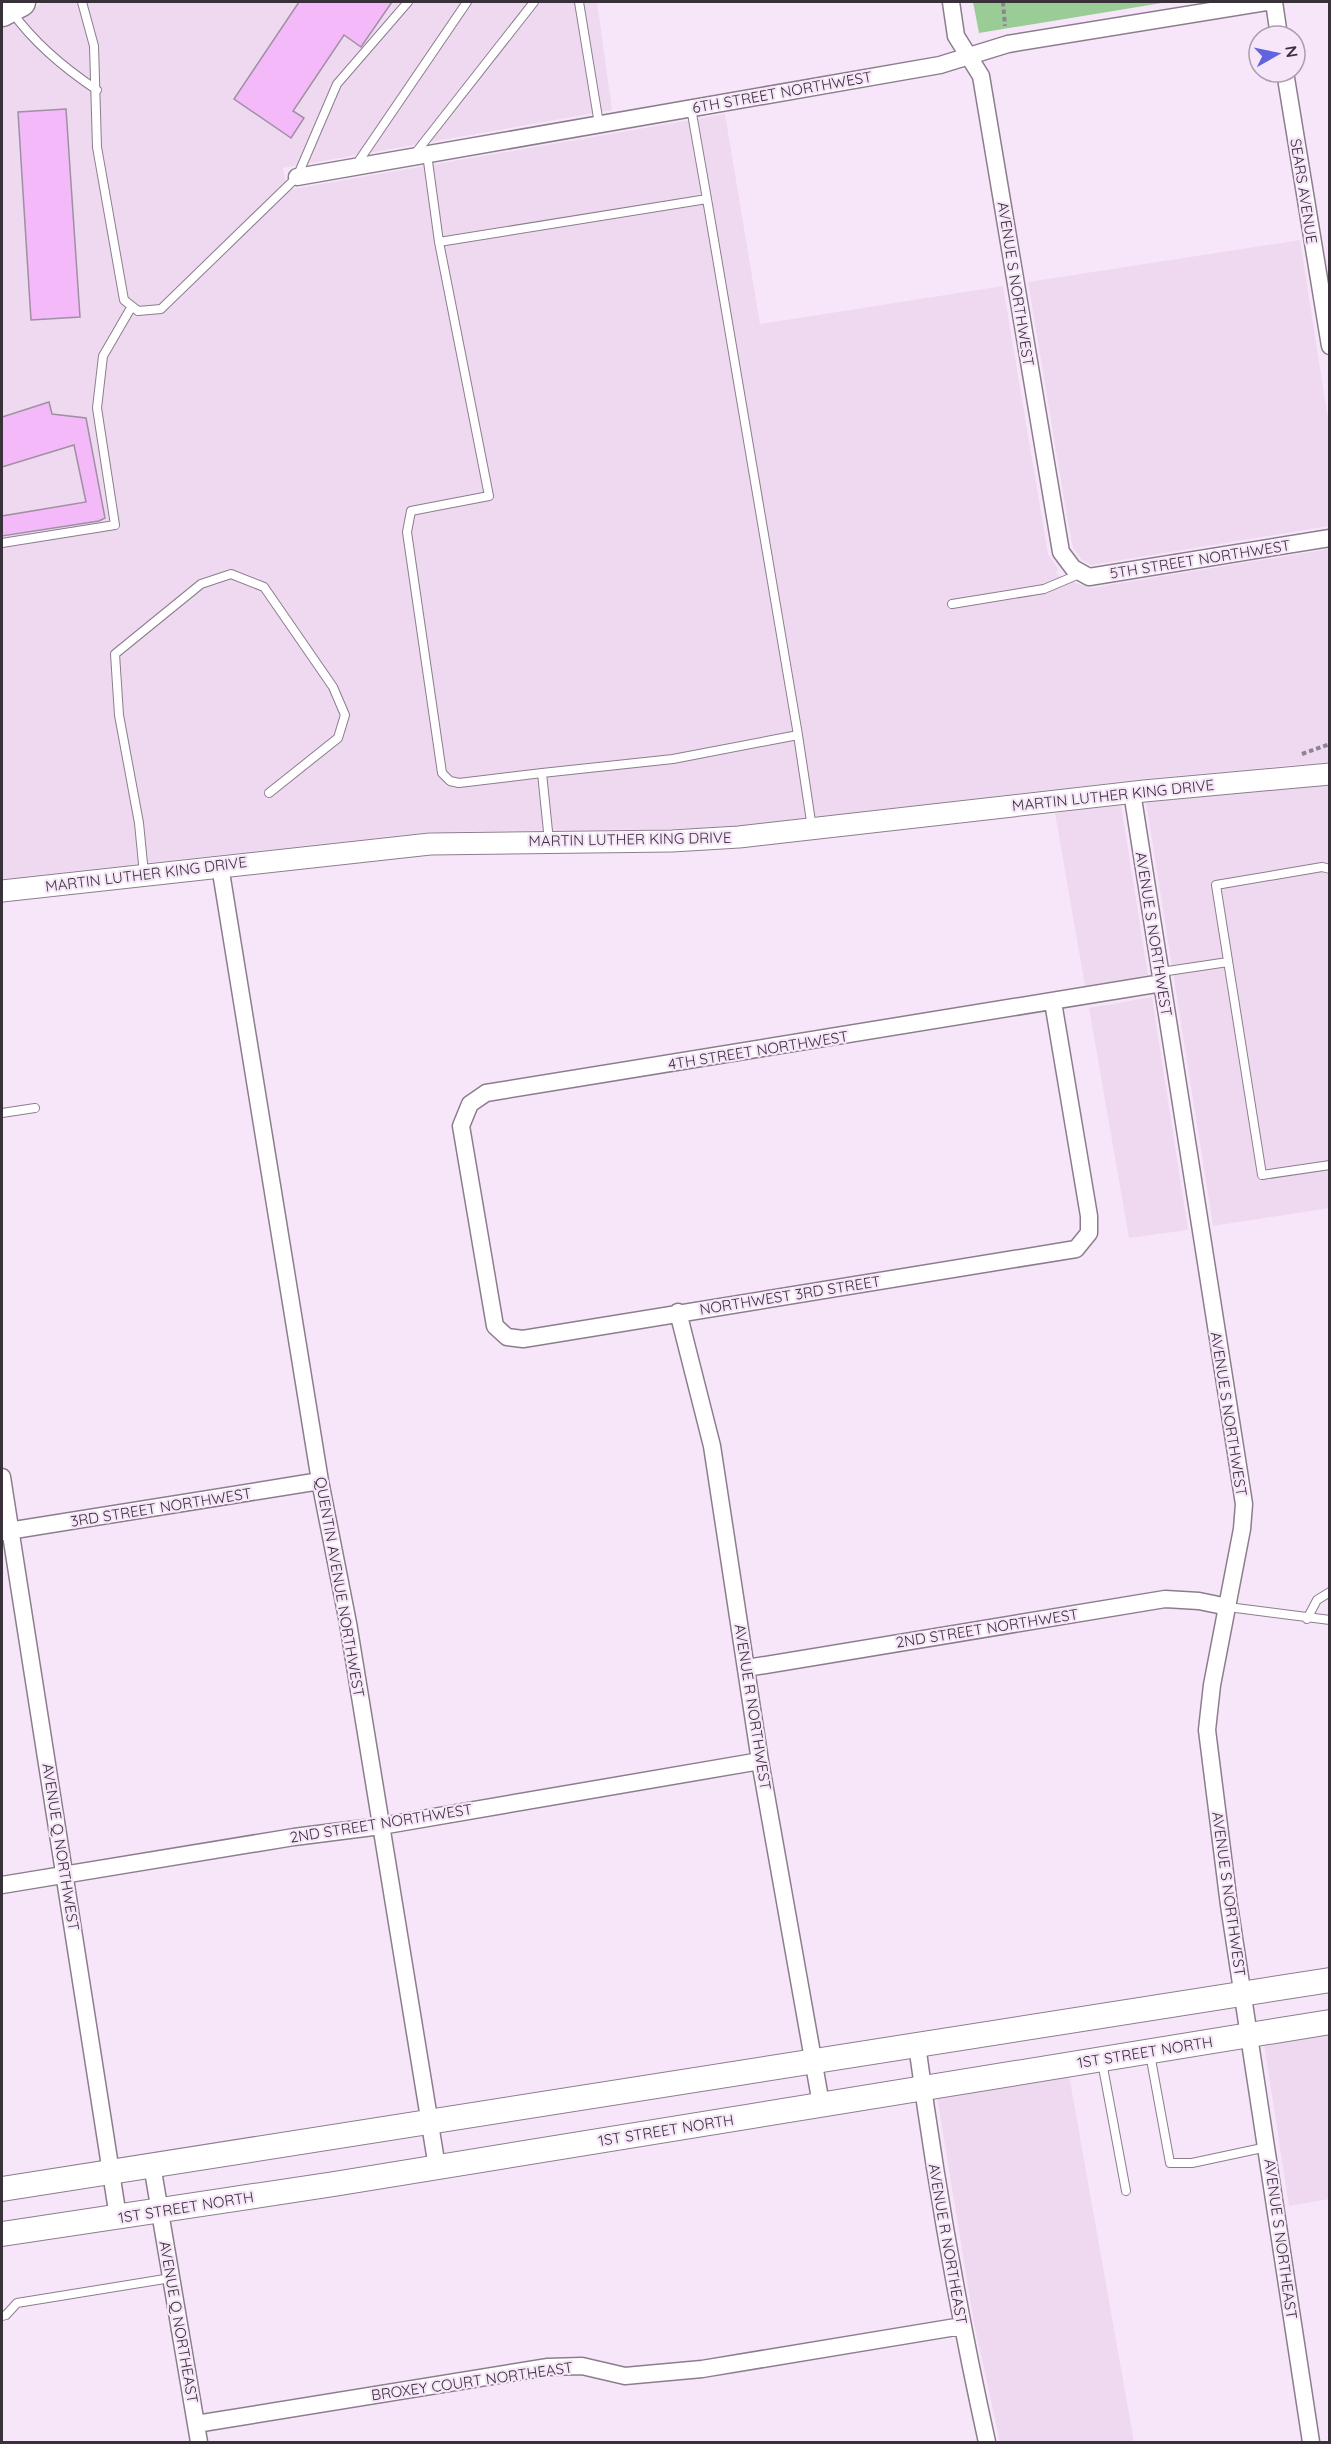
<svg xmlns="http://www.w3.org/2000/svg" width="1331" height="2444" viewBox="0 0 1331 2444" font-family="Quicksand,sans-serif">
<rect width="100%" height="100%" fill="#f7e6f9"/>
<path fill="#eed9f1" d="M 44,2 L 597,2 L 612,110 L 283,168 L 287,190 L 725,114 L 760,324 L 1003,286 L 1048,554 L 1058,569 L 1056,573 L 1069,584 L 1073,582 L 1091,588 L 1329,549 L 1329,762 L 1142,779 L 739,826 L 672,829 L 430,832 L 2,879 L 2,26 Z
M 1300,240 L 1329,425 L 1329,526 L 1091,565 L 1082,560 L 1073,548 L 1067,517 L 1028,282 Z
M 1329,785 L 1329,1208 L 1213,1226 L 1146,802 Z
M 1121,805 L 1148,975 L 1085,986 L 1055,813 Z
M 1152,997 L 1188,1230 L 1129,1238 L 1089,1008 Z
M 1329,2034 L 1329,2199 L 1289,2206 L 1264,2044 Z
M 1069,2075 L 1134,2442 L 1000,2442 L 974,2323 L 937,2096 Z"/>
<path fill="#9acd96" d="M 973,2 L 1168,2 L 979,33 Z"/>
<path fill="#f3b9f9" stroke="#9f90a1" stroke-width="1.5" d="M 299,2 L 392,2 L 361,47 L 344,35 L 293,111 L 304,118 L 291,138 L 234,99 Z
M 66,109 L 80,317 L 31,320 L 18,112 Z
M 49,402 L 52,414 L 86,418 L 105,518 L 99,521 L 2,536 L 2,516 L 86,502 L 74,445 L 2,467 L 2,417 Z"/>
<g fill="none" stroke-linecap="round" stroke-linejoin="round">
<defs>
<path id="service" d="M 82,2 L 94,46 L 97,147 L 124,300 L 138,311 L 161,309 L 297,177 L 337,84 L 408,2
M 579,2 L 599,124
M 12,12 C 35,44 64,68 97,90
M 691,108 L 707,199
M 427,154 L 439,242 L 489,496 L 411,511 L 407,532 L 442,773 L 450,781 L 459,783 L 542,773
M 414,155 L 534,2
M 356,165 L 467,2
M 439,242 L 707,199 L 798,735
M 2,543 L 115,525 L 97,408 L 103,356 L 132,306
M 952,604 L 1044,589 L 1082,573
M 549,841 L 542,773 L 673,759 L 798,735 L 812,828
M 1330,869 L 1322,867 L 1216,885 L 1262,1175 L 1330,1165
M 144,874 L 139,823 L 119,715 L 115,654 L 201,584 L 231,574 L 264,587 L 333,687 L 345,715 L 338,738 L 269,793
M 1161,972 L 1228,962
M 2,1113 L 35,1108
M 1228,1607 L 1330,1620
M 1307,1619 L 1317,1600 L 1330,1592
M 1150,2054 L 1170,2163 L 1192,2163 L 1267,2147
M 1102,2062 L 1126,2191
M 2,2316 L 6,2315 L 17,2303 L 171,2278"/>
<path id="minor" d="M 951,2 L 956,36 L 981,76 L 1061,552 L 1073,568 L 1089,577 L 1330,538
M 1274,2 L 1279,36
M 1285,72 L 1330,346
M 297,177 L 940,65 L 1008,44 L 1266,2
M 1132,792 L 1244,1504 L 1242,1529 L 1212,1685 L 1207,1730 L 1229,1905 L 1311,2442
M 220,866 L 320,1481 L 348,1623 L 437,2167
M 1053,1002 L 1089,1216 L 1089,1233 L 1076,1249 L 523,1339 L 507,1337 L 495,1326 L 461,1126 L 470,1104 L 486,1093 L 1162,983
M 678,1312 L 712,1446 L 760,1761 L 821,2104
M 2,1477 L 118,2217
M 2,1532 L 320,1481
M 747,1668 L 1165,1599 L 1199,1601 L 1228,1607
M 2,1885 L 294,1837 L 381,1826 L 760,1761
M 917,2045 C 935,2178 958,2311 987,2442
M 152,2165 L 199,2442
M 196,2424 L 548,2367 L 582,2366 L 625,2376 L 702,2369 L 962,2326"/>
<path id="tertiary" d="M 2,891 L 430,844 L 672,841 L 739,837 L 1144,791 L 1330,774"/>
<path id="secondary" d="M 2,2189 L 1330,1980
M 2,2234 L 334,2184 L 1330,2022"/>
<path id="trunk" d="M 2,12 L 21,2"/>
</defs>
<use href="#service" stroke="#8c7d8d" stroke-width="10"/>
<use href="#minor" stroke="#8c7d8d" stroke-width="19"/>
<use href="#tertiary" stroke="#8c7d8d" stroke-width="23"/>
<use href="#secondary" stroke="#8c7d8d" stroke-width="26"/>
<use href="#trunk" stroke="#8c7d8d" stroke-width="31"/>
<path stroke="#8e8390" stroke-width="4" stroke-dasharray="4.5 3" stroke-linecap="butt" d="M 1003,2 L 1005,26
M 1302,754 L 1330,744"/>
<use href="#service" stroke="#fff" stroke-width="8"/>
<use href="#minor" stroke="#fff" stroke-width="16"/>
<use href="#tertiary" stroke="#fff" stroke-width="21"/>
<use href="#secondary" stroke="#fff" stroke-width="24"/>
<use href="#trunk" stroke="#fff" stroke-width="28"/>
</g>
<g text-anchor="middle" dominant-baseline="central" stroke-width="4.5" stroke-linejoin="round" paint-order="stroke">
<g font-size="15" fill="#383139" stroke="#f7e6f9">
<text transform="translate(782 92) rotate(-10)">6TH STREET NORTHWEST</text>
<text transform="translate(1304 191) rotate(81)">SEARS AVENUE</text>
<text transform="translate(1016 284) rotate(81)">AVENUE S NORTHWEST</text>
<text transform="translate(1200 559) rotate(-9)">5TH STREET NORTHWEST</text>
<text transform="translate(1113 795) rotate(-6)">MARTIN LUTHER KING DRIVE</text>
<text transform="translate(630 839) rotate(-1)">MARTIN LUTHER KING DRIVE</text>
<text transform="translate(146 874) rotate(-7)">MARTIN LUTHER KING DRIVE</text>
<text transform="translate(1154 934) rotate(81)">AVENUE S NORTHWEST</text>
<text transform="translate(758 1050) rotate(-9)">4TH STREET NORTHWEST</text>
<text transform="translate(790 1295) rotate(-9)">NORTHWEST 3RD STREET</text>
<text transform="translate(1229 1414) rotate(81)">AVENUE S NORTHWEST</text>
<text transform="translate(161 1507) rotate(-9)">3RD STREET NORTHWEST</text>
<text transform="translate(340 1587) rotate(80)">QUENTIN AVENUE NORTHWEST</text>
<text transform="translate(987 1628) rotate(-9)">2ND STREET NORTHWEST</text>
<text transform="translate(753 1707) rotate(81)">AVENUE R NORTHWEST</text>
<text transform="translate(381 1823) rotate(-9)">2ND STREET NORTHWEST</text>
<text transform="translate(61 1847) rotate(81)">AVENUE Q NORTHWEST</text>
<text transform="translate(1229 1894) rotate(82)">AVENUE S NORTHWEST</text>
<text transform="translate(1145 2052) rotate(-9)">1ST STREET NORTH</text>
<text transform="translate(666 2130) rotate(-9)">1ST STREET NORTH</text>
<text transform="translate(186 2207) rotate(-9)">1ST STREET NORTH</text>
<text transform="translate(1281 2239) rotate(82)">AVENUE S NORTHEAST</text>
<text transform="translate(948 2244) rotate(80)">AVENUE R NORTHEAST</text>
<text transform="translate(179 2322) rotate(80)">AVENUE Q NORTHEAST</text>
<text transform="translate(472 2381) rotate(-8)">BROXEY COURT NORTHEAST</text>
</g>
</g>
<rect width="1331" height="2444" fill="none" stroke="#383139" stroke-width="6"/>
<g transform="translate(1277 54) rotate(81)"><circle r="28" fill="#f7e6f9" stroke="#ab9eac" stroke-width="1.5"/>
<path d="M0-4.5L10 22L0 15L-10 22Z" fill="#6164dc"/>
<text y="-9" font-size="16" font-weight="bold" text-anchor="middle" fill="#383139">N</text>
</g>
</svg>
